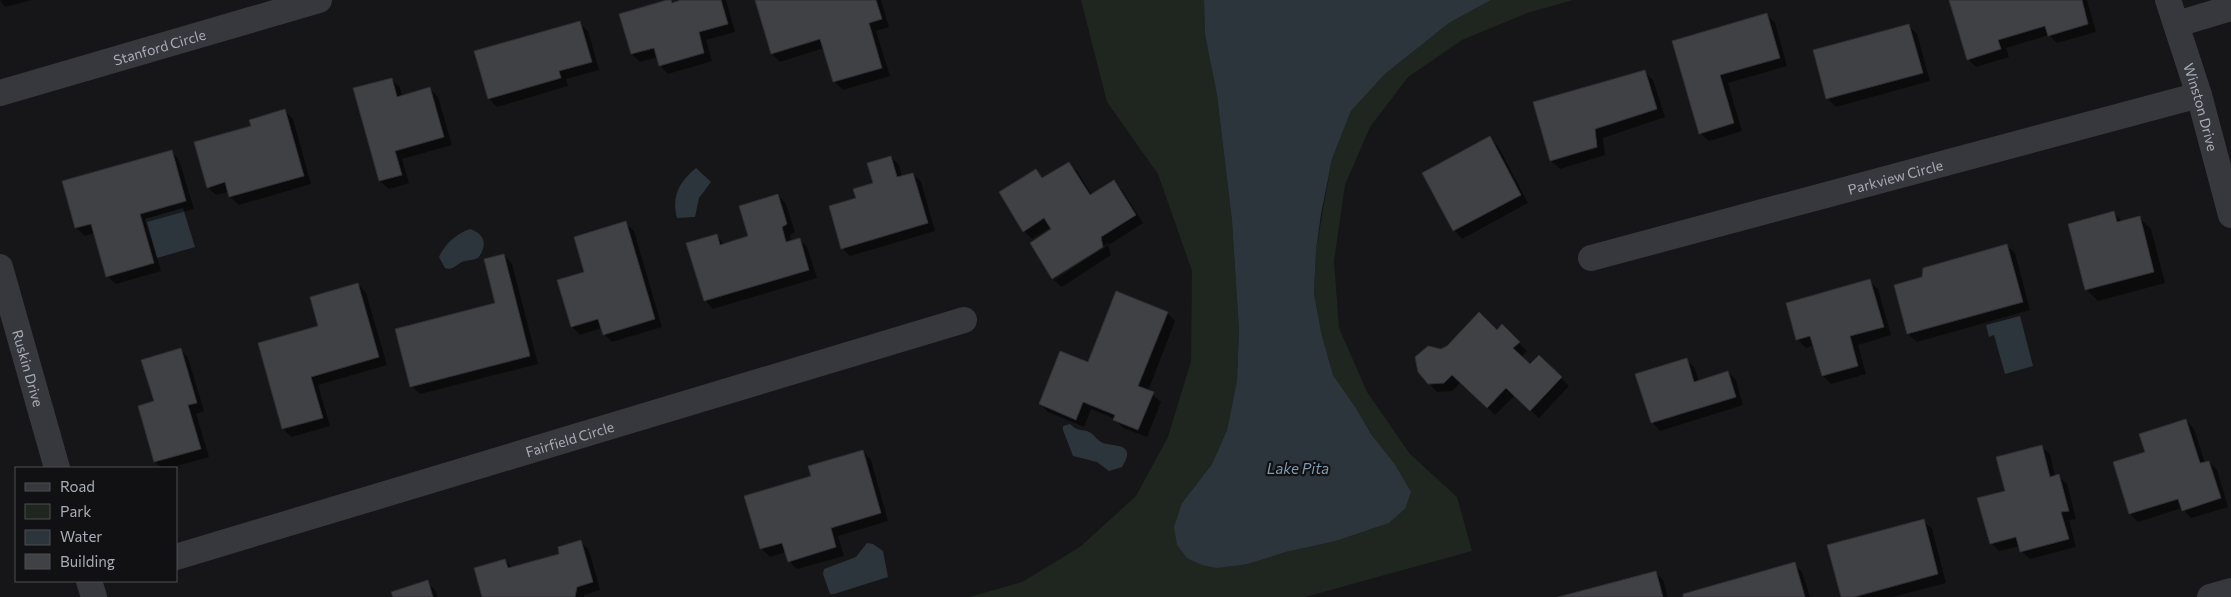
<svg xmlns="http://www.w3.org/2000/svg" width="2231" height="597" viewBox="0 0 2231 597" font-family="Commissioner,sans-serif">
<rect width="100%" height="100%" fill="#161618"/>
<path fill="#1e261f" d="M 1081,0 L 1204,0 L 1205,35 L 1217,95 L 1232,221 L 1239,330 L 1237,381 L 1227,430 L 1212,464 L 1182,503 L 1248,564 L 1286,552 L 1336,541 L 1389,523 L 1405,509 L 1394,463 L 1371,434 L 1356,408 L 1333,375 L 1321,332 L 1314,293 L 1316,250 L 1332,159 L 1351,111 L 1385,74 L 1449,23 L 1491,0 L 1573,0 L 1527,13 L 1462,40 L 1408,77 L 1370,127 L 1345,185 L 1334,261 L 1339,328 L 1367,392 L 1410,454 L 1457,497 L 1472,551 L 1305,597 L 969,597 L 1022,582 L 1080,547 L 1136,496 L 1168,437 L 1191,361 L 1192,271 L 1158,174 L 1107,102 Z"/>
<path fill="#2c353c" d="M 1204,0 L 1491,0 L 1449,23 L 1385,74 L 1351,111 L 1332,159 L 1321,214 L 1316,250 L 1314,293 L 1321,332 L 1333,375 L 1356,408 L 1371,434 L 1394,463 L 1411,492 L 1405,509 L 1389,523 L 1336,541 L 1286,552 L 1248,564 L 1217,568 L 1202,565 L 1187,558 L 1177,545 L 1174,527 L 1182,503 L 1212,464 L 1227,430 L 1237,381 L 1239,330 L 1232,221 L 1217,95 L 1205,35 Z
M 696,168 L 711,182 L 699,198 L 695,217 L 677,218 C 671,196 680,181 696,168 Z
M 183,208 L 195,247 L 157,258 L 145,219 Z
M 470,229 C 485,234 488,245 478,258 C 473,260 469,260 465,261 C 456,263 455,271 445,268 L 439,257 C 444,245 457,233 470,229 Z
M 2020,316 L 2033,366 L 2005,374 L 1994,335 L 1989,337 L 1986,325 Z
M 1070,424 C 1079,433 1083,428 1091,433 C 1095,436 1098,441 1103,443 C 1116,447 1137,443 1122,467 L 1109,471 L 1097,462 L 1073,456 L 1063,430 L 1063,426 Z
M 867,543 L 873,544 L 883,551 L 888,577 L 834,594 L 830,594 L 823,574 L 824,569 L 856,557 Z"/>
<path fill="#0007" d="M 0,0 L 32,0 L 5,7 Z
M 671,0 L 674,3 L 685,0 L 726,0 L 735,32 L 706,40 L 712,61 L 668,74 L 660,65 L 658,57 L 640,62 L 632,54 L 620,14 Z
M 756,0 L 881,0 L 889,27 L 876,31 L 890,76 L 843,90 L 834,81 L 824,48 L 780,62 L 772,54 Z
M 1950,0 L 2087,0 L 2096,32 L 2057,43 L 2049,35 L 2006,48 L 2009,57 L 1976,67 L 1968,59 Z
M 1767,15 L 1775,23 L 1787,66 L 1728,83 L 1742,131 L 1709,141 L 1700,133 L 1674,42 Z
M 579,23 L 588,31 L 599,70 L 566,79 L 568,86 L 497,107 L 489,99 Z
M 1909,26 L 1917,34 L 1930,81 L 1836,107 L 1827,98 Z
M 1644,71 L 1653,80 L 1665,117 L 1603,138 L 1605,155 L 1560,169 L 1551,161 L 1535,103 Z
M 391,79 L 400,87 L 402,96 L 430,89 L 438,97 L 452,145 L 402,159 L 409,183 L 389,189 L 380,181 L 355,89 Z
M 285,111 L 293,119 L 311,184 L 239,205 L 230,197 L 229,192 L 216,195 L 208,187 Z
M 1490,138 L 1498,146 L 1528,203 L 1462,239 L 1454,230 Z
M 171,151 L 179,160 L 194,209 L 147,222 L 161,271 L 116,284 L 107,276 L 95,233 L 85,236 L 76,228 L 64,182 Z
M 891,157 L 899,165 L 902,177 L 913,174 L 921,182 L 935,231 L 850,256 L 842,248 L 857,199 L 874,184 Z
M 1068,163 L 1077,171 L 1092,195 L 1114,182 L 1122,190 L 1143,223 L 1109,245 L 1108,243 L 1054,279 L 1032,243 L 1053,230 L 1051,227 L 1032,239 L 1024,231 L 1036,171 L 1044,179 Z
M 778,195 L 786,204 L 795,232 L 790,235 L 791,242 L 799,239 L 807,247 L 817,278 L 713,309 L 705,300 L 716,235 L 724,244 L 750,237 Z
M 2114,213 L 2123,222 L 2140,218 L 2151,229 L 2165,283 L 2098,301 L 2086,289 Z
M 625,223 L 634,231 L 662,327 L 612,342 L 604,334 L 602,328 L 580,335 L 572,327 L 585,272 Z
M 1108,245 L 1111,255 L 1062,287 L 1054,280 Z
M 2006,245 L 2015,253 L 2030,310 L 1917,342 L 1908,334 L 1924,278 Z
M 504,255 L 512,264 L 538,364 L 420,394 L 412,386 L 497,304 Z
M 1869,281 L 1878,289 L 1891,335 L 1858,345 L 1866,374 L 1831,384 L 1823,376 L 1814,345 L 1806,348 L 1797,339 Z
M 358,284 L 366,293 L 387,365 L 318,385 L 330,426 L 291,437 L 283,429 L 259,344 L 320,327 Z
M 1167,313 L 1175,321 L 1148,391 L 1161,402 L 1147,437 L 1123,428 L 1115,419 L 1091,409 L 1084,427 L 1048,412 L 1040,404 Z
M 1502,326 L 1527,351 L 1521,357 L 1530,366 L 1539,357 L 1569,386 L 1539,418 L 1515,395 L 1495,415 L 1461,382 L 1452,391 L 1437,392 L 1429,383 L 1441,350 L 1497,332 Z
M 180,349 L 188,358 L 204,411 L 196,414 L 209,457 L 169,468 L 162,468 L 155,462 L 139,407 L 155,402 Z
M 1686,359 L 1694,367 L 1699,381 L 1728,372 L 1736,380 L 1743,405 L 1660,431 L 1652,422 Z
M 2186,420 L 2194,429 L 2205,463 L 2209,462 L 2217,470 L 2228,507 L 2191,518 L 2182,508 L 2138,522 L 2130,514 L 2146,453 Z
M 2041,446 L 2050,454 L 2055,476 L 2058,476 L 2067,484 L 2076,519 L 2069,520 L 2076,547 L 2030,559 L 2021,551 L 2020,546 L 1999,551 L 1991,543 L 2006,492 Z
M 863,451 L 871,460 L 888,521 L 838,536 L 844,556 L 797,569 L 789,561 L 786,552 L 770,557 L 761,548 L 812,477 Z
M 1923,521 L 1932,529 L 1946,583 L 1892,597 L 1842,597 Z
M 580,542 L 589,550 L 600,590 L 584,595 L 584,597 L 483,597 L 505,560 L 513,568 L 561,554 Z
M 1794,564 L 1802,572 L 1810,597 L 1685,597 Z
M 1655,572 L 1663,580 L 1668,597 L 1563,597 Z
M 427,582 L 435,590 L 438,597 L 394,597 Z"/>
<path fill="#404145" stroke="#303034" d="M 667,0 L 671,0 L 672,3 L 681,0 L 721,0 L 728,24 L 699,32 L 704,53 L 659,66 L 654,48 L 631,54 L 619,14 Z
M 755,0 L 876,0 L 882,19 L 869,23 L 882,68 L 833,82 L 820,39 L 771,54 Z
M 1949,0 L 2082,0 L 2088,24 L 2048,36 L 2045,26 L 1998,40 L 2001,49 L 1967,60 Z
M 1767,13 L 1780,58 L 1720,75 L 1734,123 L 1699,134 L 1672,41 Z
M 580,21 L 592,62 L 559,71 L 561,78 L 488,99 L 474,51 Z
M 1909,24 L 1923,73 L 1826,99 L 1813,50 Z
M 1645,70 L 1657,109 L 1595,129 L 1597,147 L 1550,161 L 1533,102 Z
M 392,78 L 397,97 L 430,87 L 444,137 L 395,151 L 402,175 L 379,181 L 353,88 Z
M 285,109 L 304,176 L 229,197 L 225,182 L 207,188 L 194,142 L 251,126 L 249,120 Z
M 1490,136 L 1521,195 L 1453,231 L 1422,173 Z
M 172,150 L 186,201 L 140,214 L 154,263 L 106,277 L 91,224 L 75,228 L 62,181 Z
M 891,156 L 897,177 L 913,173 L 928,223 L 841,249 L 829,206 L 856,198 L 853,189 L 873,183 L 867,163 Z
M 1069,162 L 1090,195 L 1114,180 L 1136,215 L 1101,237 L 1103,247 L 1052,279 L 1030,243 L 1051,229 L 1044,218 L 1023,232 L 999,192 L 1036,169 L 1042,178 Z
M 778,194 L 787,224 L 782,227 L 786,242 L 800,238 L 809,270 L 704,301 L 686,243 L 717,234 L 720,245 L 748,236 L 739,206 Z
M 2114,211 L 2117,222 L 2140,216 L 2154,272 L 2085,290 L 2068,224 Z
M 626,221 L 655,319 L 603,335 L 598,319 L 571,327 L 557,280 L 584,272 L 574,237 Z
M 2007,244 L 2023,302 L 1907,334 L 1894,285 L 1922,277 L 1923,268 Z
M 504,254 L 530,356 L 410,387 L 395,329 L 495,303 L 484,259 Z
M 1870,279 L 1884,327 L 1850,336 L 1858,366 L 1822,376 L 1810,336 L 1796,340 L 1786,303 Z
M 358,283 L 379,357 L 311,377 L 323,418 L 282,429 L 258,343 L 318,326 L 310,297 Z
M 1116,291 L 1168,312 L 1138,386 L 1154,392 L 1138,430 L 1113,420 L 1115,415 L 1083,402 L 1076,420 L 1039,404 L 1060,351 L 1088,362 Z
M 1479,312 L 1497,330 L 1502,324 L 1520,342 L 1513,348 L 1530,364 L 1539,355 L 1562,377 L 1530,411 L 1506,388 L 1487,408 L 1452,375 L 1444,383 L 1428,384 L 1418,372 L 1415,357 L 1428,346 L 1441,349 L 1447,346 Z
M 181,348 L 197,403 L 188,405 L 201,449 L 154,462 L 138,406 L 154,401 L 141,360 Z
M 1687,358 L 1694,382 L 1728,371 L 1736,397 L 1651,423 L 1635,374 Z
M 2186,419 L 2200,463 L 2209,461 L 2221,498 L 2182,511 L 2178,499 L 2129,514 L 2113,462 L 2145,452 L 2139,434 Z
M 2042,445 L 2050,477 L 2059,474 L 2069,511 L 2061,512 L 2069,539 L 2020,552 L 2016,537 L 1990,544 L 1977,498 L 2005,491 L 1996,457 Z
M 863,450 L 881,513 L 831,528 L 836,547 L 788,562 L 782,543 L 760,549 L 744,496 L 811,476 L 808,466 Z
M 1924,519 L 1938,574 L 1854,597 L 1841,597 L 1827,545 Z
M 581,540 L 593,582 L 577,587 L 575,597 L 482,597 L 474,568 L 505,559 L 508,568 L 559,554 L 558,547 Z
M 1795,562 L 1805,597 L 1683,597 L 1683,594 Z
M 1656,571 L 1663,597 L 1558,597 Z
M 428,580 L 433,597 L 393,597 L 391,592 Z"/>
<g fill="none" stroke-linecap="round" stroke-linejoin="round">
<g stroke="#37383d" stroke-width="26">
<path id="s1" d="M 2168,0 L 2199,95 L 2231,215"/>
<path d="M 2177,24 L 2231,8"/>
<path id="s2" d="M 0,93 L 319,0"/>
<path id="s3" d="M 1591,258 L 2199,95"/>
<path id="s4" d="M 0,267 L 57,468"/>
<path id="s5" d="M 176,557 L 964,320"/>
<path d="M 89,581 L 94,597"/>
<path d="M 2210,597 L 2231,591"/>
</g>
</g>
<g text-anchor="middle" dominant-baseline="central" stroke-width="4.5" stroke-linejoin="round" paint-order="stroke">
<g font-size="14" fill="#a8adb8" stroke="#111113">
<text stroke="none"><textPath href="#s2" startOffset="166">Stanford Circle</textPath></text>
<text stroke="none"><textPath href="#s1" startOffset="112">Winston Drive</textPath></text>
<text stroke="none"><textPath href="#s3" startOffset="315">Parkview Circle</textPath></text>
<text stroke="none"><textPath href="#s4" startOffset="105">Ruskin Drive</textPath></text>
<text stroke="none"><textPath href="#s5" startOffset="411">Fairfield Circle</textPath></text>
</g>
<g font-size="15" font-style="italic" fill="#7f9bb3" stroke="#111113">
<text x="1298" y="468">Lake Pita</text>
</g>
</g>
<rect x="15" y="467" width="162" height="115" fill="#111113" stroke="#4d4f55"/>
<rect x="25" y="483" width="25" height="8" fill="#37383d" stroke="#4d4f55"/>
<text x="60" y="492" font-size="15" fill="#a8adb8">Road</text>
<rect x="25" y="504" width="25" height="15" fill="#1e261f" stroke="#4d4f55"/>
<text x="60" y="517" font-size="15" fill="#a8adb8">Park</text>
<rect x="25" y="530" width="25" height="15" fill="#2c353c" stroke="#4d4f55"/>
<text x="60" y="542" font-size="15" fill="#a8adb8">Water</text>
<rect x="25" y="554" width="25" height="15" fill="#404145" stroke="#4d4f55"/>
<text x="60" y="567" font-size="15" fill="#a8adb8">Building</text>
</svg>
